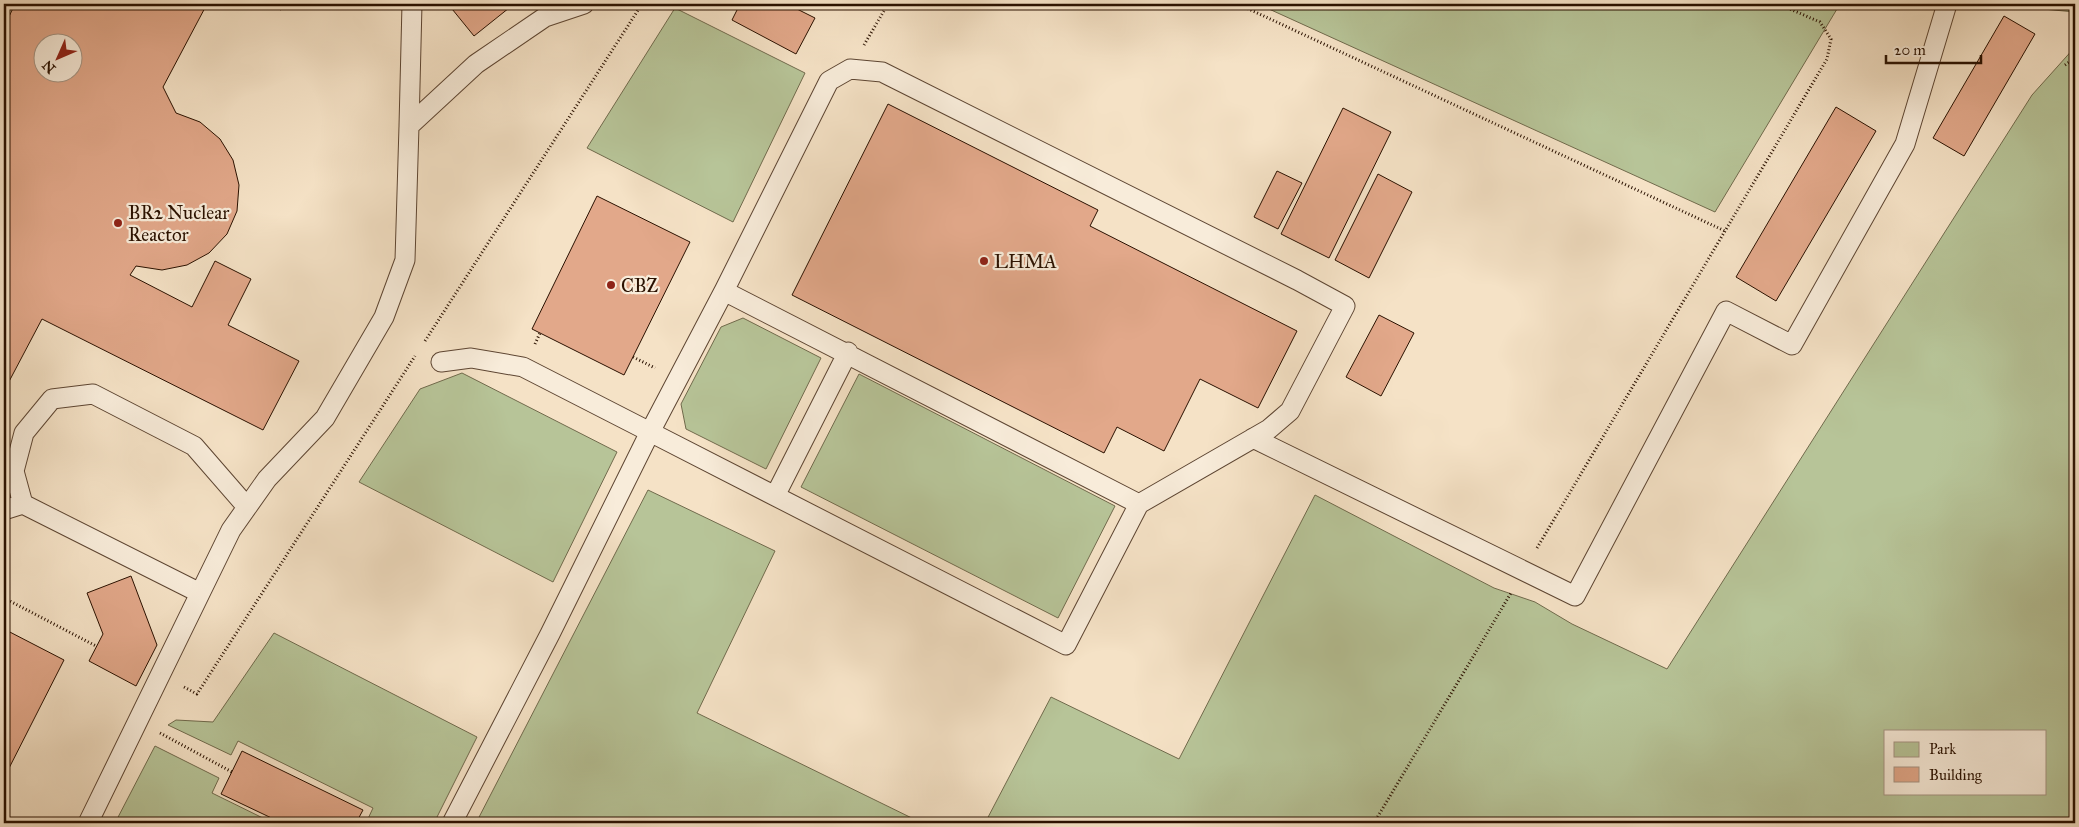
<svg xmlns="http://www.w3.org/2000/svg" width="2079" height="827" viewBox="0 0 2079 827" font-family="'IM FELL Great Primer',serif">
<rect width="100%" height="100%" fill="#f5e2c6"/>
<filter id="stains"><feTurbulence type="fractalNoise" baseFrequency=".004" numOctaves="4"/><feColorMatrix values="0 0 0 0 .2 0 0 0 0 .09 0 0 0 0 .02 0 0 0 .5 -.17"/></filter>
<radialGradient id="worn" r=".72"><stop offset=".6" stop-color="#630" stop-opacity="0"/><stop offset="1" stop-color="#630" stop-opacity=".3"/></radialGradient>
<path fill="#b7c498" stroke="#706a4c" fill-rule="evenodd" d="M 1258,4 L 1840,4 L 1715,212 Z
M 1989,4 L 2075,4 L 2075,12 Z
M 675,8 L 805,73 L 733,222 L 587,148 Z
M 2075,47 L 2075,823 L 985,823 L 1051,697 L 1179,759 L 1315,495 L 1494,588 L 1535,602 L 1572,624 L 1667,669 L 2032,95 ZM 1885,731 L 2045,731 L 2045,793 L 1885,793 Z
M 743,318 L 821,358 L 766,469 L 686,429 L 681,404 L 721,327 Z
M 462,373 L 617,452 L 553,582 L 359,482 L 420,389 Z
M 859,374 L 1115,506 L 1058,618 L 801,487 Z
M 648,490 L 775,551 L 697,713 L 922,823 L 476,823 Z
M 274,633 L 477,737 L 434,823 L 366,823 L 373,808 L 238,741 L 231,755 L 168,725 L 176,720 L 213,722 Z
M 155,746 L 219,778 L 212,793 L 273,823 L 115,823 Z"/>
<path fill="#e2a88a" stroke="#2a1100" fill-rule="evenodd" d="M 15,4 L 207,4 L 163,87 L 176,113 L 200,122 L 220,139 L 233,160 L 239,185 L 237,211 L 227,234 L 209,253 L 187,265 L 162,270 L 136,266 L 130,275 L 192,307 L 215,261 L 251,279 L 228,325 L 299,361 L 263,430 L 42,319 L 4,391 L 4,27 ZM 42,42 L 72,42 L 72,72 L 42,72 Z
M 269,4 L 284,4 L 281,10 Z
M 448,4 L 514,4 L 474,36 Z
M 740,4 L 787,4 L 815,18 L 796,54 L 732,20 Z
M 2004,16 L 2035,34 L 1964,156 L 1933,138 Z
M 888,104 L 1098,210 L 1090,226 L 1297,331 L 1258,408 L 1200,379 L 1164,451 L 1117,427 L 1104,453 L 792,295 Z
M 1836,107 L 1876,131 L 1776,301 L 1736,277 Z
M 1343,108 L 1391,132 L 1329,258 L 1281,234 Z
M 1277,171 L 1302,183 L 1278,229 L 1254,217 Z
M 1378,174 L 1412,192 L 1369,278 L 1335,260 Z
M 597,196 L 690,242 L 624,375 L 532,329 Z
M 1379,315 L 1414,333 L 1381,396 L 1346,377 Z
M 131,576 L 157,645 L 136,686 L 89,661 L 103,634 L 87,593 Z
M 4,629 L 64,660 L 4,778 Z
M 242,751 L 363,810 L 356,823 L 282,823 L 221,794 Z"/>
<g fill="none" stroke-linecap="round" stroke-linejoin="round">
<defs>
<path id="lane" d="M 409,126 L 412,4
M 724,291 L 829,81 L 850,69 L 882,72 L 1297,280 L 1345,306 L 1290,411 L 1269,429 L 1139,504
M 441,362 L 471,358 L 523,367 L 650,432 L 1066,645 L 1139,504 L 724,291 L 650,432 L 550,634 L 452,823
M 1253,438 L 1575,596 L 1726,311 L 1792,345 L 1905,144 L 1947,4
M 775,496 L 848,352
M 4,510 L 23,504
M 200,593 L 23,504 L 14,471 L 24,433 L 52,399 L 93,394 L 194,446 L 247,507
M 88,823 L 231,530 L 267,479 L 325,418 L 384,317 L 405,260 L 409,126 L 476,64 L 545,17 L 584,4"/>
</defs>
<use href="#lane" stroke="#5d4532" stroke-width="21"/>
<path stroke="#2a1100" stroke-width="3" stroke-dasharray="1 2.5" stroke-linecap="butt" d="M 1238,4 L 1725,231
M 864,45 L 888,4
M 2065,65 L 2075,58
M 425,341 L 642,4
M 535,344 L 540,333
M 633,357 L 655,368
M 1537,548 L 1827,59 L 1831,39 L 1820,22 L 1783,6 L 1766,4
M 4,598 L 96,646
M 184,687 L 197,694 L 415,356
M 160,733 L 232,772
M 1374,823 L 1511,593"/>
<use href="#lane" stroke="#f8ecda" stroke-width="19"/>
</g>
<g fill="#8f2418" stroke="#f8ecda" stroke-width="2">
<circle cx="118" cy="223" r="5"/>
<circle cx="984" cy="261" r="5"/>
<circle cx="611" cy="285" r="5"/>
</g>
<g text-anchor="middle" dominant-baseline="central" stroke-width="4.5" stroke-linejoin="round" paint-order="stroke">
<g font-size="19" fill="#2a1100" stroke="#f8ecda" text-anchor="start">
<text x="128" y="212">BR2 Nuclear<tspan x="128" dy="22">Reactor</tspan></text>
<text x="994" y="261">LHMA</text>
<text x="621" y="285">CBZ</text>
</g>
</g>
<rect width="2079" height="827" fill="none" stroke="#f5e2c6" stroke-width="20"/>
<rect x="5" y="5" width="2069" height="817" fill="none" stroke="#2a1100" stroke-width="2.5"/>
<rect x="10" y="10" width="2059" height="807" fill="none" stroke="#2a1100"/>
<rect x="1884" y="730" width="162" height="65" fill="#f8ecda" stroke="#a69483"/>
<rect x="1894" y="742" width="25" height="15" fill="#b7c498" stroke="#a69483"/>
<text x="1929" y="754" font-size="15" fill="#2a1100">Park</text>
<rect x="1894" y="767" width="25" height="15" fill="#e2a88a" stroke="#a69483"/>
<text x="1929" y="780" font-size="15" fill="#2a1100">Building</text>
<g transform="translate(58 58) rotate(225)"><circle r="24" fill="#f8ecda" stroke="#a69483"/>
<path d="M0-4L9 19L0 12L-9 19Z" fill="#8f2418"/>
<text y="-8" font-size="14" font-weight="bold" text-anchor="middle" fill="#2a1100">N</text>
</g>
<path d="M1886 55v8h95v-8" fill="none" stroke="#2a1100" stroke-width="2.5"/>
<text x="1894" y="55" font-size="15" fill="#2a1100" stroke="#f8ecda" stroke-width="4" paint-order="stroke">20 m</text>
<rect width="100%" height="100%" filter="url(#stains)"/>
<rect width="100%" height="100%" fill="url(#worn)"/>
</svg>
